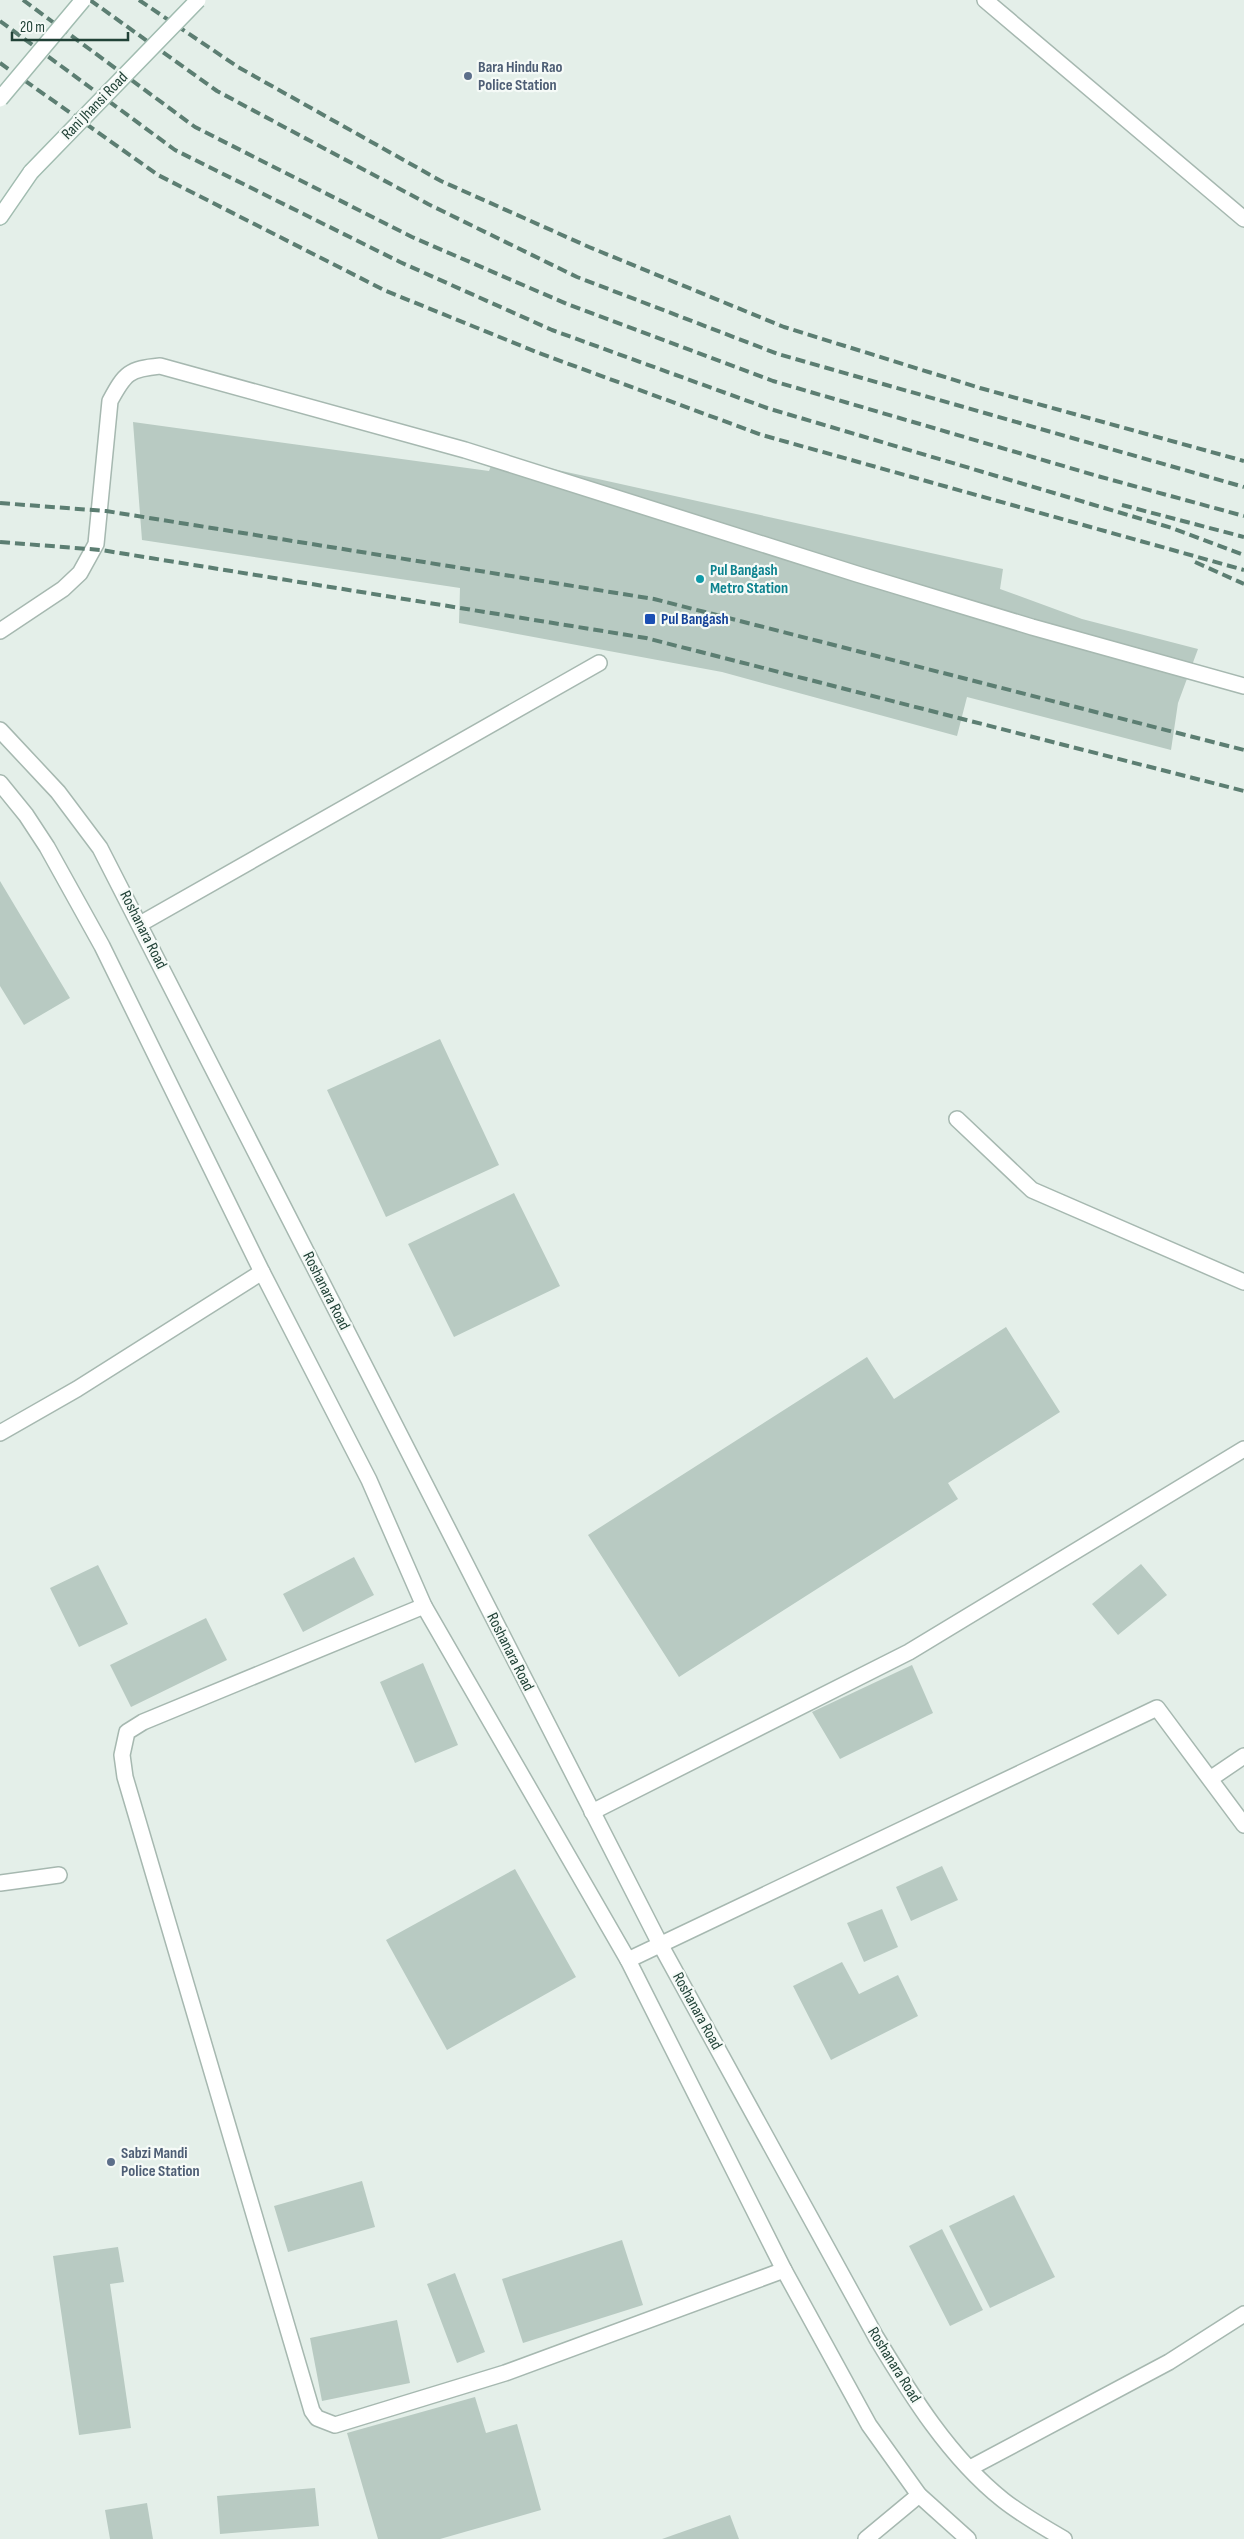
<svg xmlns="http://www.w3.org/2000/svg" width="1244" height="2539" viewBox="0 0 1244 2539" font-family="'Sofia Sans Condensed',sans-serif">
<rect width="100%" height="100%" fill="#e4efe9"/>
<path fill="#b8cac2" d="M 133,422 L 489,471 L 495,456 L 1003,569 L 1000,589 L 1082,619 L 1198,649 L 1178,703 L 1171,750 L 967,697 L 957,736 L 722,672 L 459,623 L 460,588 L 142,540 Z
M 0,881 L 70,998 L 24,1025 L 0,986 Z
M 440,1039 L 499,1165 L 386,1217 L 327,1090 Z
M 514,1193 L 560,1286 L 454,1337 L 408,1244 Z
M 1006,1327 L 1060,1412 L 948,1483 L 958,1499 L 679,1677 L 588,1535 L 867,1357 L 894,1399 Z
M 354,1557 L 374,1595 L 303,1632 L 283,1594 Z
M 1141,1564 L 1167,1595 L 1118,1635 L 1092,1604 Z
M 98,1565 L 128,1624 L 79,1647 L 50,1588 Z
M 206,1618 L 227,1660 L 131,1707 L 110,1665 Z
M 423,1663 L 458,1745 L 415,1763 L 380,1682 Z
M 912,1665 L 933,1713 L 840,1759 L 812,1712 Z
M 942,1866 L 958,1900 L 911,1921 L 896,1887 Z
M 515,1869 L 576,1977 L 447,2050 L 386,1940 Z
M 882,1909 L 898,1947 L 864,1962 L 847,1923 Z
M 842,1962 L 859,1994 L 898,1975 L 918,2016 L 831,2060 L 793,1986 Z
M 362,2181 L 375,2227 L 288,2252 L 274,2206 Z
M 1014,2195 L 1055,2277 L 990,2308 L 949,2226 Z
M 942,2229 L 983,2310 L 950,2326 L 909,2246 Z
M 622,2240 L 643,2305 L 523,2343 L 502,2279 Z
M 118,2247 L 124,2282 L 110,2284 L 131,2428 L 79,2435 L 53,2256 Z
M 455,2273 L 485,2352 L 457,2363 L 427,2284 Z
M 397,2320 L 410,2383 L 322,2401 L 310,2338 Z
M 475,2397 L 486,2433 L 517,2424 L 541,2510 L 440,2539 L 378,2539 L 347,2433 Z
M 315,2488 L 319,2526 L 220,2534 L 217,2496 Z
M 147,2503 L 153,2539 L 110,2539 L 105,2510 Z
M 730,2515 L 739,2539 L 662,2539 Z"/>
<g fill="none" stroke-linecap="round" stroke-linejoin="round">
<defs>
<path id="service" d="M 0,631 L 63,589 L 80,573 L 96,544 L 110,401 C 125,373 129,369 160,366 L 465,450 L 857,574 L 1032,627 L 1244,686"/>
<path id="minor" d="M 985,0 L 1244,219
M 140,924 L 599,663
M 957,1119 L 1032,1190 L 1244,1282
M 0,1433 L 77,1389 L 262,1272
M 424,1606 L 143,1722 L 127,1732 L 122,1755 L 125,1777 L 312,2411 L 317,2418 L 335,2425 L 505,2373 L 784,2270
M 1210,1779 L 1244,1756
M 592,1812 L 909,1652 L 1244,1449
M 0,1883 L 59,1875
M 628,1960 L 1157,1708 L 1244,1825
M 970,2468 L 1169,2362 L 1244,2314
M 866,2539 L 919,2495"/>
<path id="tertiary" d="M 0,730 L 58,792 L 100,848 L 660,1944 L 876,2337 C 911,2395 949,2457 1003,2500 C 1022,2515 1043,2527 1064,2539
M 0,783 L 26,815 L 47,847 L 102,946 L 262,1272 L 369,1480 L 424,1606 L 628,1960 L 784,2270 L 869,2425 L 919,2495 L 968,2539"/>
<path id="secondary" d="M 0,217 L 31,172"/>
</defs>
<use href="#service" stroke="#a6b8b0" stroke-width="18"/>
<use href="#minor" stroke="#a6b8b0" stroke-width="18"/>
<use href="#tertiary" stroke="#a6b8b0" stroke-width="18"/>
<use href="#secondary" stroke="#a1bcb0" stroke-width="18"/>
<use href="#service" stroke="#fff" stroke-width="15"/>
<use href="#minor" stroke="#fff" stroke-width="15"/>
<use href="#tertiary" stroke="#fff" stroke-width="15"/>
<use href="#secondary" stroke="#fff" stroke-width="15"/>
<path stroke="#5c7e72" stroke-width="4" stroke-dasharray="10 5" stroke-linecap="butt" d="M 23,0 L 195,127 L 412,237 L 567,304 L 773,381 L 1101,477 L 1244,516
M 90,0 L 217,91 L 428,204 L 577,277 L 778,354 L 1244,487
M 139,0 L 238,67 L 441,181 L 589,247 L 784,327 L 980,388 L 1244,461
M 0,21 L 175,150 L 400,262 L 552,330 L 767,408 L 1172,528 L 1244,555
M 0,63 L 158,175 L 386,291 L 539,353 L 762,435 L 1244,570
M 0,503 L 106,511 L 654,599 L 1244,750
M 1122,505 L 1244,537
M 0,542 L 101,550 L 646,638 L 1244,791
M 1195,562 L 1244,584"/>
<defs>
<path id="secondary-bridge" d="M 0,99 L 83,0
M 31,172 L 198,0"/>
</defs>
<use href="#secondary-bridge" stroke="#a1bcb0" stroke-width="18" stroke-linecap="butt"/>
<use href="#secondary-bridge" stroke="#fff" stroke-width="15"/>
</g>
<g fill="#5c6f8a" stroke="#f5faf7" stroke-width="2">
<circle cx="468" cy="76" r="5"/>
<circle cx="111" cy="2162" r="5"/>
</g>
<circle fill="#0f9aa8" stroke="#f5faf7" stroke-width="2" cx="700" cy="579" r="5"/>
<rect fill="#1a4fb4" stroke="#f5faf7" stroke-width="2" x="644" y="613" width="12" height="12" rx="2.5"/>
<g text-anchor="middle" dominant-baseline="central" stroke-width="4.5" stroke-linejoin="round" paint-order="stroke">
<g font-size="16" font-weight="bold" fill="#4e5e75" stroke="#f5faf7" text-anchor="start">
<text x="478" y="67">Bara Hindu Rao<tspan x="478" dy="18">Police Station</tspan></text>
<text x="121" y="2153">Sabzi Mandi<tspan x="121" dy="18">Police Station</tspan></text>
</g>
<g font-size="16" fill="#214237" stroke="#f5faf7">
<text transform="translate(95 106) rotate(-46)">Rani Jhansi Road</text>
<text transform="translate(143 930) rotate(63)">Roshanara Road</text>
<text transform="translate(326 1291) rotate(63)">Roshanara Road</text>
<text transform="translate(510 1652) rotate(63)">Roshanara Road</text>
<text transform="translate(697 2011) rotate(61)">Roshanara Road</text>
<text transform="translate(894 2365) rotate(58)">Roshanara Road</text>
</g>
<g font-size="16" font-weight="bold" fill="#0d838f" stroke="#f5faf7" text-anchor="start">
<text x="710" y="570">Pul Bangash<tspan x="710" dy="18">Metro Station</tspan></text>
</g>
<g font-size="16" font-weight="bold" fill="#164399" stroke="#f5faf7" text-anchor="start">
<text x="661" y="619">Pul Bangash</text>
</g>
</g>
<path d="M12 32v8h116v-8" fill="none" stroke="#214237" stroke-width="2.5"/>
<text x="20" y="32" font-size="15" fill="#214237" stroke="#f5faf7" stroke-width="4" paint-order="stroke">20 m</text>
</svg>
